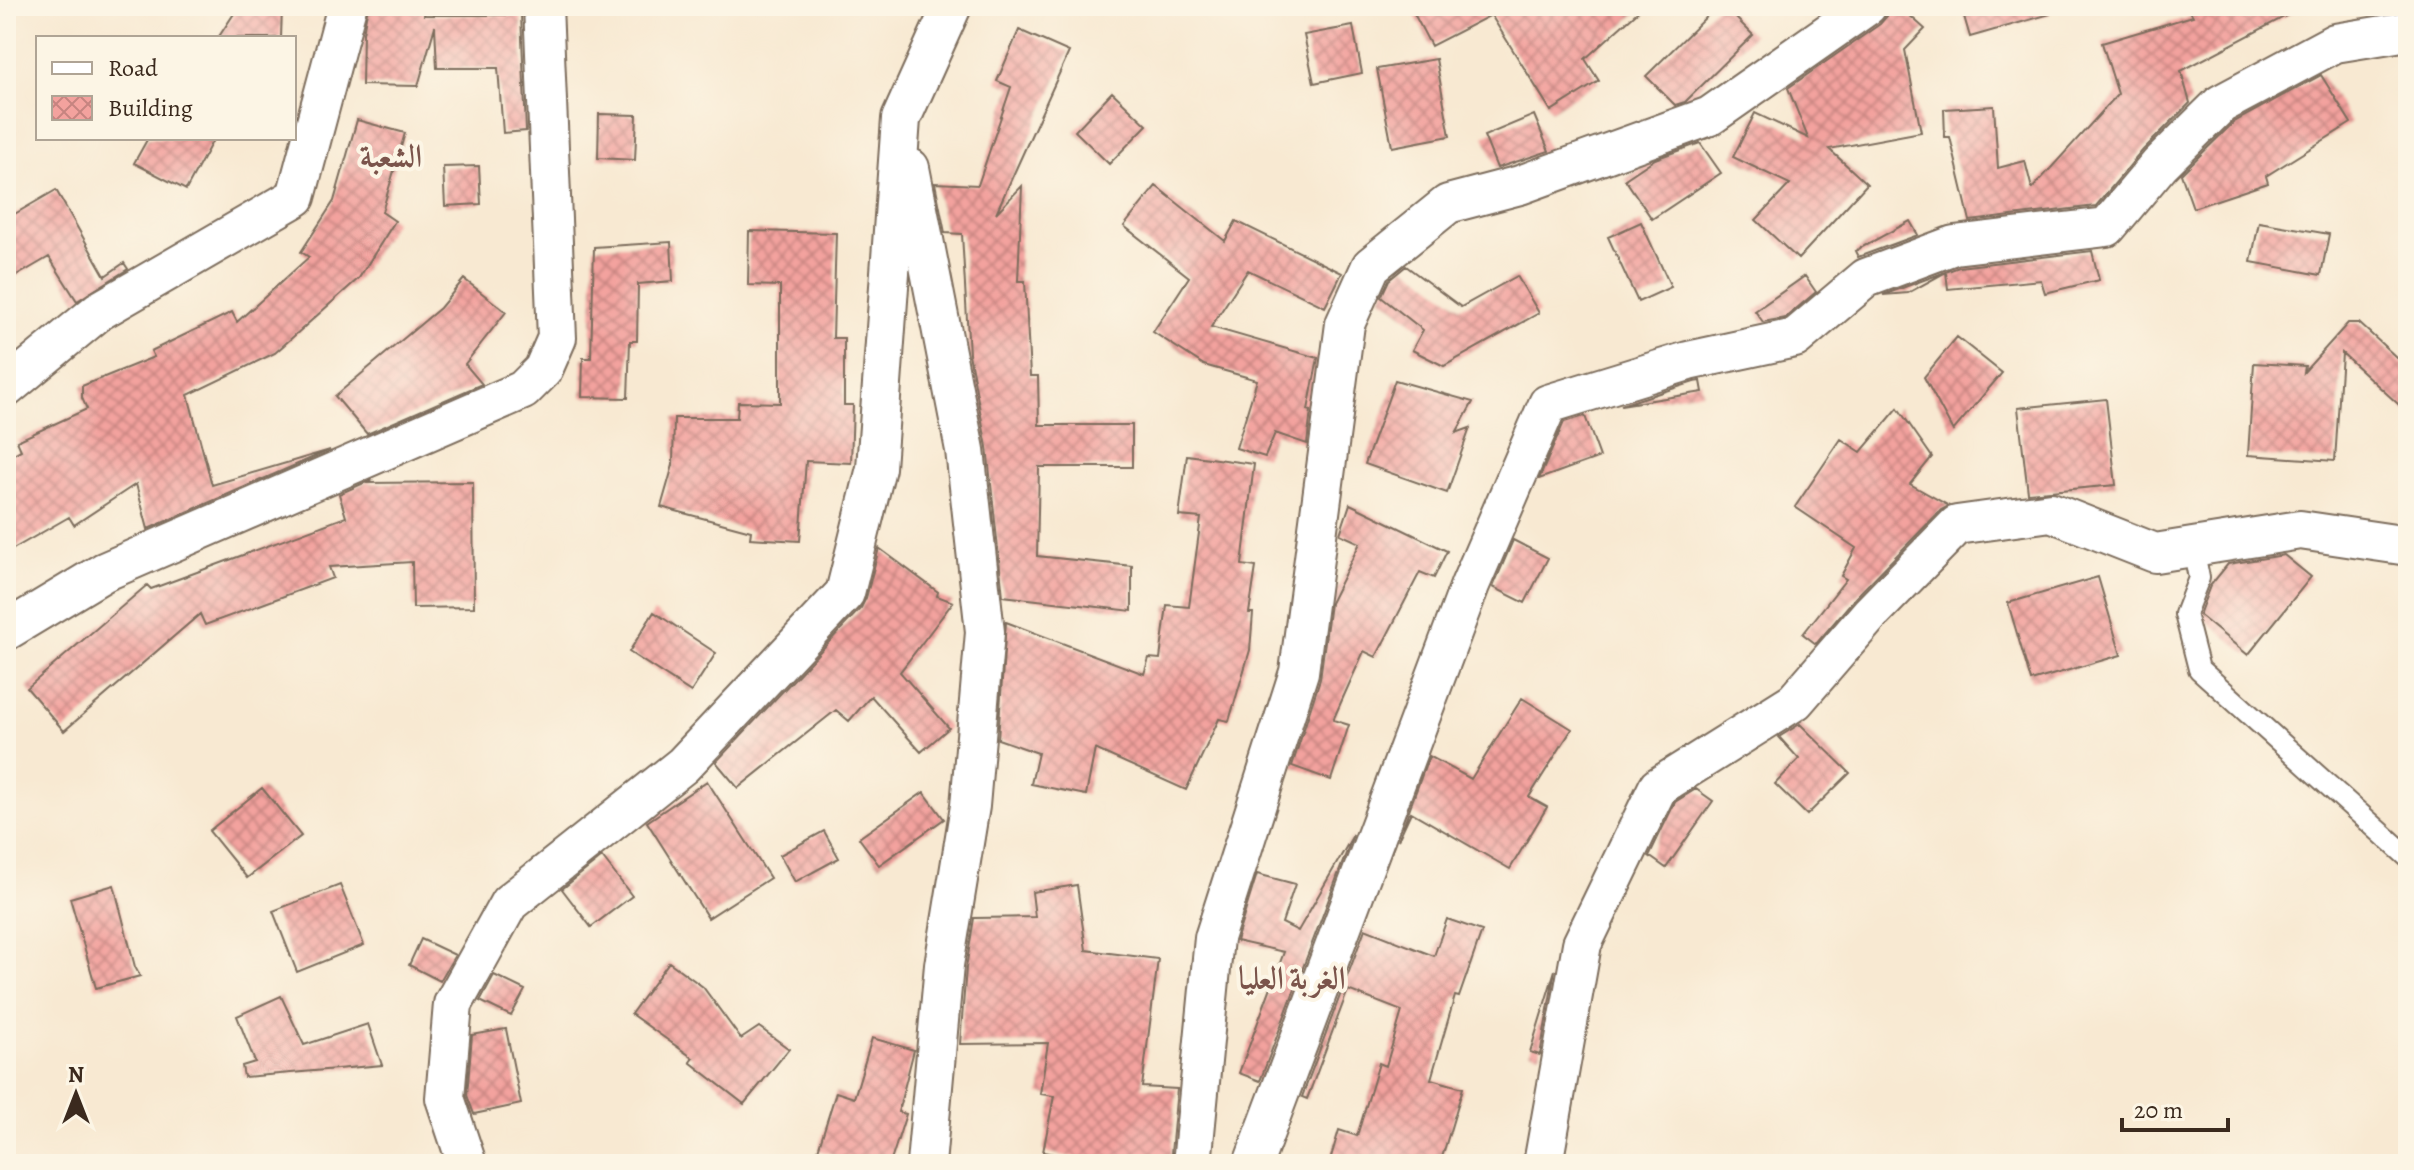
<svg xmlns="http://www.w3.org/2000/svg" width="2414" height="1170" viewBox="0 0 2414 1170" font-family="Alegreya,Amiri,serif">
<defs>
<pattern id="building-cross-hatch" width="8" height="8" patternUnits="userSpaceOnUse" patternTransform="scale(2)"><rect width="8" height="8" fill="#f3a29e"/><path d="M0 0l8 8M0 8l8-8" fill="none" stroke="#c68480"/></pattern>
</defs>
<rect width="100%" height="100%" fill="#fcf5e5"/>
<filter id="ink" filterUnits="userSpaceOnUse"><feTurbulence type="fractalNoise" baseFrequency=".0125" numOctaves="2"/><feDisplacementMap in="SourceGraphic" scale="16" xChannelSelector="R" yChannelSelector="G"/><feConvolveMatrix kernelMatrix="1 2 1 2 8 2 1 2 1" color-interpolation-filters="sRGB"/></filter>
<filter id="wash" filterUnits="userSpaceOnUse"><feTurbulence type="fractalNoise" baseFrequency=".006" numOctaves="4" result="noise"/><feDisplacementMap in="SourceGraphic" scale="32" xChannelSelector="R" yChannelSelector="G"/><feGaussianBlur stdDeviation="1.8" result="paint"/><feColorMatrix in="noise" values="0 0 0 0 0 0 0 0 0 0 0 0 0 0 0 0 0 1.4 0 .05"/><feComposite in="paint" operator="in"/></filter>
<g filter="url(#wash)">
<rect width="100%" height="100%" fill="#f8e9d2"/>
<g id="blocks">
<path fill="url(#building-cross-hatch)" d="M 239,6 L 282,6 L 281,38 L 218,38 Z
M 368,6 L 425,6 L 424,15 L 521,15 L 526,131 L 503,133 L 498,68 L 437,68 L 435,26 L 418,86 L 362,85 L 363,33 Z
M 1410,6 L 1644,6 L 1585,59 L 1599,81 L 1551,111 L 1491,15 L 1431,46 Z
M 1717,6 L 1724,6 L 1753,35 L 1685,102 L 1675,105 L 1646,76 Z
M 1889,6 L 1899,6 L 1925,29 L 1905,50 L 1921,132 L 1829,149 L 1867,184 L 1798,259 L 1756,220 L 1790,184 L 1733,157 L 1755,113 L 1808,138 L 1788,88 L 1880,24 L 1887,16 Z
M 1961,6 L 2049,6 L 2050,14 L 1970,37 Z
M 2187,6 L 2305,6 L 2181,71 L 2190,103 L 2143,150 L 2096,206 L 1970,221 L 1950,137 L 1945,137 L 1944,109 L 1994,106 L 1998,168 L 2025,161 L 2032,189 L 2118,94 L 2102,43 L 2193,16 Z
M 1353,26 L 1362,73 L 1314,83 L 1304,35 Z
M 1019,30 L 1069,52 L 996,213 L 1022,186 L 1018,281 L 1025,281 L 1030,376 L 1038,376 L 1039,425 L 1132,425 L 1132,467 L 1039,467 L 1037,556 L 1132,566 L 1132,611 L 1003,596 L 987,447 L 969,354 L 962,234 L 945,233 L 935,183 L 978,185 L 1011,87 L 997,81 Z
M 1436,59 L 1450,136 L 1392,147 L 1377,69 Z
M 2321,75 L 2351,123 L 2266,176 L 2268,183 L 2193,208 L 2181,174 L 2234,122 Z
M 1112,92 L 1147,125 L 1109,164 L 1075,131 Z
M 599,114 L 637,115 L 635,160 L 598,158 Z
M 1534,115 L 1549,151 L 1497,168 L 1484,136 Z
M 357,120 L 405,133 L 382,212 L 395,221 L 359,278 L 275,353 L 188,395 L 212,485 L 330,450 L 148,529 L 136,484 L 74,525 L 69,517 L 6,553 L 6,458 L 21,450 L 17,441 L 87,409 L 82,398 L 82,386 L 154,357 L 151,351 L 232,312 L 237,322 L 309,257 L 301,252 L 334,201 Z
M 148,138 L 214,138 L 186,190 L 134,163 Z
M 1700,143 L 1721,173 L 1652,219 L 1625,179 L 1655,159 Z
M 479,166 L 481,204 L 445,206 L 443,167 Z
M 1156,186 L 1225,241 L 1236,221 L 1342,273 L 1325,307 L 1248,270 L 1211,327 L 1318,358 L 1308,410 L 1311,411 L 1307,444 L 1275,433 L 1265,457 L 1236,448 L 1257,380 L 1204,365 L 1153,332 L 1189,277 L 1124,226 Z
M 56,190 L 105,276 L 124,263 L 128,269 L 77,301 L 49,257 L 6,282 L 6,219 Z
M 1910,221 L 1918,235 L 1858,257 L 1855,251 Z
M 1641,222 L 1671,287 L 1638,302 L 1608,237 Z
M 2259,222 L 2329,234 L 2321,275 L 2251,262 Z
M 749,231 L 836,233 L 833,338 L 844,338 L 844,405 L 853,405 L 851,463 L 806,461 L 800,541 L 750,538 L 751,531 L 661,507 L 673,465 L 674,418 L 737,418 L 738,402 L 780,403 L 780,286 L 748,285 Z
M 671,242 L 673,281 L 638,284 L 637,341 L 630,341 L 628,398 L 582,397 L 583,358 L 591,358 L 594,247 Z
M 2092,251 L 2099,280 L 2045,293 L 2041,280 L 1948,289 L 1946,272 L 1908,293 L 1883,295 L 1959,267 Z
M 1406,266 L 1461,307 L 1517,276 L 1539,313 L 1444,366 L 1412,350 L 1423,330 L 1381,297 L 1389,280 Z
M 1805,276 L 1816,292 L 1785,318 L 1763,322 L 1755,311 Z
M 464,279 L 506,312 L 465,364 L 482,384 L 367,434 L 335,396 L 440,308 Z
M 2348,323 L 2359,323 L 2408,368 L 2408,413 L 2342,353 L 2335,461 L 2248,455 L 2254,363 L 2305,366 L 2304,372 Z
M 1957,337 L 2002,373 L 1953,431 L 1924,377 Z
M 1395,380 L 1473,402 L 1456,433 L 1470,428 L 1447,493 L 1365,464 Z
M 1701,381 L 1703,392 L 1621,405 L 1694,382 Z
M 2106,399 L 2116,485 L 2028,493 L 2018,408 Z
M 1898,408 L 1932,457 L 1910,484 L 1949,506 L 1941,510 L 1855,598 L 1816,644 L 1803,634 L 1846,579 L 1841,576 L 1856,548 L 1795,507 L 1841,439 L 1861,452 Z
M 1585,416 L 1600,457 L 1539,479 L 1564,422 Z
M 1187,455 L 1254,464 L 1242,565 L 1256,567 L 1249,613 L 1253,613 L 1250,650 L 1229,721 L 1219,719 L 1186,790 L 1095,749 L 1086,795 L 1031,784 L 1038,753 L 998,739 L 1006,622 L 1144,674 L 1149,658 L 1160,659 L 1167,605 L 1189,607 L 1201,518 L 1179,516 Z
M 373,479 L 368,483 L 473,482 L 474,607 L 413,608 L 412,562 L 329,567 L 333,578 L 205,625 L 200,614 L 64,731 L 27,688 L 147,585 L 151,589 L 346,517 L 339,494 Z
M 1350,504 L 1447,551 L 1434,578 L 1420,572 L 1376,657 L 1364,651 L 1333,720 L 1349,725 L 1331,780 L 1292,766 L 1320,679 L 1330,603 L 1360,543 L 1340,534 Z
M 1513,540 L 1548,558 L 1525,603 L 1493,587 Z
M 879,548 L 938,592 L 937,596 L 953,602 L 900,672 L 949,728 L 921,752 L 871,696 L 849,721 L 836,710 L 738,788 L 716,762 L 861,608 L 866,598 Z
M 2284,555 L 2311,577 L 2248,655 L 2199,615 L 2210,586 L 2228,564 Z
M 2098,577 L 2121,655 L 2031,681 L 2008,603 Z
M 654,612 L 716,653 L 691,692 L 629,652 Z
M 1522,698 L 1572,729 L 1529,797 L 1547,807 L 1510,869 L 1411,812 L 1398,840 L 1429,756 L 1471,779 Z
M 1800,724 L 1850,773 L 1807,815 L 1775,784 L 1799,759 L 1779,737 Z
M 707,781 L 770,878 L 708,918 L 647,822 Z
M 262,788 L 301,836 L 247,878 L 209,831 Z
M 1696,789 L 1713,801 L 1666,868 L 1649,856 L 1675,802 Z
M 924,792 L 944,819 L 879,865 L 859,838 Z
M 824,831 L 839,858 L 795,882 L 780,855 Z
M 1353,835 L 1260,1081 L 1239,1073 L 1284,952 L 1236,941 L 1257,874 L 1295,884 L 1282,923 L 1298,931 Z
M 602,857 L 632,896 L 591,927 L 562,889 Z
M 114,885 L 135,967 L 140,976 L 96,988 L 70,898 Z
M 340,885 L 364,945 L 297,972 L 273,911 Z
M 1077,885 L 1086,950 L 1158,959 L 1142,1087 L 1177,1089 L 1170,1164 L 1107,1164 L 1043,1152 L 1054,1096 L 1040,1094 L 1048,1043 L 960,1044 L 966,968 L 974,918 L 1035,917 L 1032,892 Z
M 1447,919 L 1482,931 L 1459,997 L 1455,996 L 1431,1079 L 1463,1088 L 1440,1164 L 1329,1164 L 1339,1130 L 1357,1136 L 1379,1063 L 1386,1066 L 1402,1011 L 1348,990 L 1307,1099 L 1302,1097 L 1365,929 L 1434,956 Z
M 421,939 L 455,955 L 440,981 L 409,965 Z
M 669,962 L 703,987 L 741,1039 L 759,1027 L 789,1049 L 744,1104 L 690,1062 L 693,1058 L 631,1014 Z
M 1555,970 L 1540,1055 L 1530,1052 Z
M 494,975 L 525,990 L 511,1016 L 480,1001 Z
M 281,996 L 304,1045 L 368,1024 L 382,1065 L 244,1077 L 242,1066 L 255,1062 L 237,1016 Z
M 506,1029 L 521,1104 L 474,1114 L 467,1095 L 472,1035 Z
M 872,1038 L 914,1050 L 898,1112 L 906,1114 L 890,1164 L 860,1164 L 818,1150 L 836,1092 L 854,1098 Z"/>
</g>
</g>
<g filter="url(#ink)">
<use href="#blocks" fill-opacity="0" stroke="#7d6d5d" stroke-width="2"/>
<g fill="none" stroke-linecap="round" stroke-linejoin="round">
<defs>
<path id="service" d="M 2193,547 L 2199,578 L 2185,614 L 2199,669 L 2408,857"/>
<path id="minor" d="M 910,168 L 965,450 L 985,632 L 970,806 L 944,965 L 926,1164
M 6,388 L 99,311 L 296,197 L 347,6
M 6,631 L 104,572 L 523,390 L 543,370 L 557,338 L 543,6
M 467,1164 L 445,1098 L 453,1004 L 509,903 L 683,765 L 845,593 L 876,468 L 901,119 L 952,6
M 1192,1164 L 1214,938 L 1299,672 L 1345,324 L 1371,266 L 1448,204 L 1520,185 L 1710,116 L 1867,6
M 1253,1164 L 1470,585 L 1548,404 L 1688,361 L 1795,338 L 1866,278 L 1954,245 L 2107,227 L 2160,164 L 2221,104 L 2335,43 L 2408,31
M 1543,1164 L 1582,944 L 1658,787 L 1795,701 L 1871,613 L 1957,525 L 2051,512 L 2155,553 L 2300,530 L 2408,546"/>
</defs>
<use href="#service" stroke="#7d6d5d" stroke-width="24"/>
<use href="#minor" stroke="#7d6d5d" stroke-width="42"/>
<use href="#service" stroke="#fff" stroke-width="20"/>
<use href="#minor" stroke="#fff" stroke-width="38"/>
</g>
</g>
<g text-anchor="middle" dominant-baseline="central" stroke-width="8" stroke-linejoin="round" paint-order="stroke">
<g font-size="32" font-weight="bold" fill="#7b544b" stroke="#fcf5e5">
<text x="391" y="156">الشعبة</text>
<text x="1292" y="978">الغربة العليا</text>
</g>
</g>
<rect width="2414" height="1170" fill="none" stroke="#fcf5e5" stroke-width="32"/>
<rect x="36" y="36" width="260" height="104" fill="#fcf5e5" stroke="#afa495" stroke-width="2"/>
<rect x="52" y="62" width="40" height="12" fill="#ffffff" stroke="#afa495" stroke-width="2"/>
<text x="108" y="76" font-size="24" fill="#3b2a1e">Road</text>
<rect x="52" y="96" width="40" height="24" fill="url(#building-cross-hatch)" stroke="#afa495" stroke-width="2"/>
<text x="108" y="116" font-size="24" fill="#3b2a1e">Building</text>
<g transform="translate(76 1094)" stroke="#fcf5e5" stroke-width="6" paint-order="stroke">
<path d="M0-6L14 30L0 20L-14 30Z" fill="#3b2a1e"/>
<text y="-12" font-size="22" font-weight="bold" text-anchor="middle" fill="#3b2a1e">N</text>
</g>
<path d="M2122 1118v12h106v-12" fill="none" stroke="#3b2a1e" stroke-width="4"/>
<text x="2134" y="1118" font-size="24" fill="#3b2a1e" stroke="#fcf5e5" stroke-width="6" paint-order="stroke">20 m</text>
</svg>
